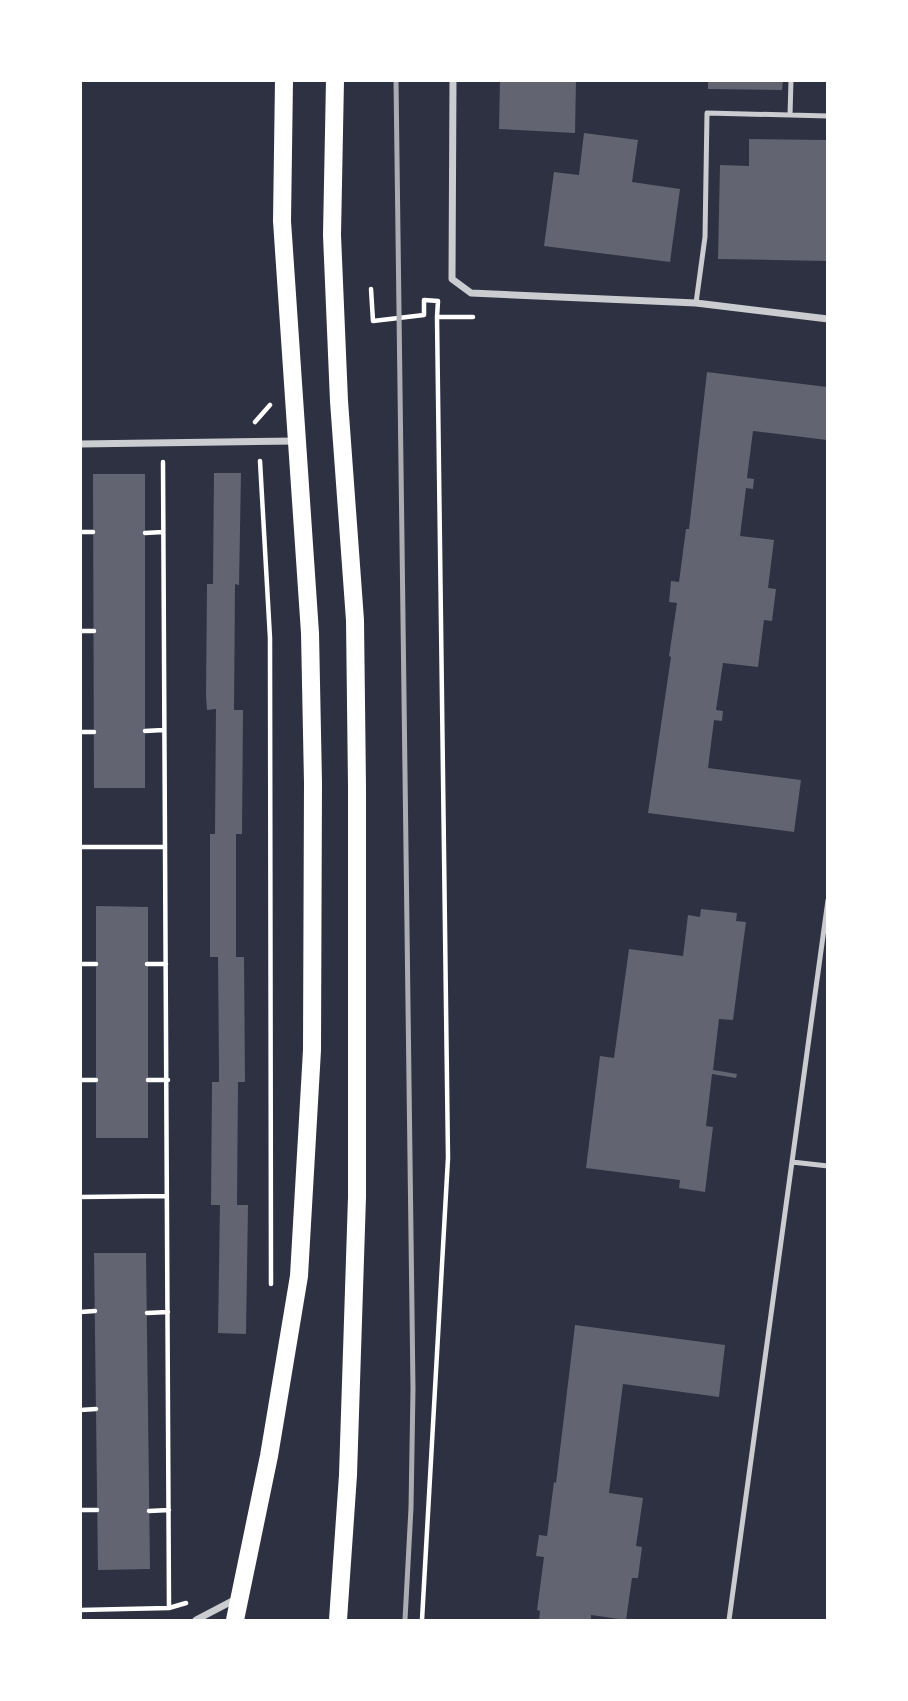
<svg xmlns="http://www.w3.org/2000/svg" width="908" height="1701" viewBox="0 0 908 1701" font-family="Commissioner,sans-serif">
<rect width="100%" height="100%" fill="#2d3142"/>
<path fill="#626471" d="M 500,80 L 576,80 L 575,133 L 499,129 Z
M 708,80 L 783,80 L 782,90 L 708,89 Z
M 584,133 L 638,140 L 632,182 L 680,189 L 670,262 L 544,246 L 554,172 L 579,175 Z
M 749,139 L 827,140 L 827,261 L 718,259 L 720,165 L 749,166 Z
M 707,372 L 827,387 L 827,440 L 753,431 L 747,478 L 754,479 L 753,489 L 746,488 L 740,536 L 774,540 L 768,588 L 776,589 L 772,621 L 764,620 L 758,667 L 723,663 L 716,710 L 723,711 L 722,721 L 714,720 L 708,768 L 801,780 L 794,832 L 648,813 L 671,657 L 669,656 L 677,603 L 669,602 L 671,581 L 679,582 L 686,529 L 689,529 Z
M 214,473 L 241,473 L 239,585 L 235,584 L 234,710 L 243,710 L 242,834 L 236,834 L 236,957 L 244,957 L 245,1082 L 238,1082 L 237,1205 L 248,1205 L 246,1334 L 218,1333 L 220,1205 L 211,1205 L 212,1082 L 219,1082 L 219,1068 L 218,957 L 210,957 L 210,834 L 215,834 L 216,709 L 207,710 L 206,696 L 207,584 L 213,584 Z
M 93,474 L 145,474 L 145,788 L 94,788 Z
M 96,906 L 148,907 L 148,1138 L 96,1138 Z
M 701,909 L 737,913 L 736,921 L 746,922 L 733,1020 L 719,1019 L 713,1070 L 737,1074 L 736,1078 L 712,1074 L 706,1126 L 713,1127 L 705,1192 L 679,1188 L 680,1180 L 586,1168 L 600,1056 L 614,1058 L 629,949 L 683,956 L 688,915 L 700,917 Z
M 94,1253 L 146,1253 L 150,1569 L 98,1570 Z
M 575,1325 L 725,1345 L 719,1397 L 623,1384 L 609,1493 L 643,1498 L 636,1546 L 642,1547 L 638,1578 L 632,1578 L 626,1620 L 591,1615 L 591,1620 L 539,1620 L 540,1611 L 537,1610 L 544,1557 L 536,1556 L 539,1535 L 547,1536 L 554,1482 L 556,1483 Z"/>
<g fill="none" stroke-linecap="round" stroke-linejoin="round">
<path stroke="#fff" stroke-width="4.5" d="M 371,289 L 373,321 L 424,315 L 424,300 L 438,301 L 437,317 L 473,317
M 255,422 L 270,405
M 260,461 L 270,638 L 271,1284
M 80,532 L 93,532
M 145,533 L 163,532
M 80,631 L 94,631
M 145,731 L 163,730
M 80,732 L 94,732
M 80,847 L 164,847
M 80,964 L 96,964
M 147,964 L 166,964
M 80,1080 L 96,1080
M 148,1080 L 168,1080
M 80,1197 L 167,1196
M 80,1312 L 95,1311
M 147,1313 L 168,1312
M 80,1410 L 96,1409
M 80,1510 L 97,1510
M 149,1511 L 169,1510
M 169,1608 L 186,1603
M 80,1610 L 169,1608 L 163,462
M 422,1620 L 448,1158 L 437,317"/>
<path stroke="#caccd0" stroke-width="5" d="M 790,115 L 791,80
M 696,303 L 705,237 L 707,113 L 828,116
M 792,1162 L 828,1166
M 729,1620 L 828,900"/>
<path stroke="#caccd0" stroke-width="7" d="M 453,80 L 452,279 L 471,293 L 696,303 L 828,319
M 80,444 L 297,441
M 196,1620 L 236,1599"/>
<path stroke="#fff" stroke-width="18" d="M 335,80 L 332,235 L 339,401 L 355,620 L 357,786 L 357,1197 L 348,1475 L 338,1620
M 235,1620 L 269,1456 L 299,1276 L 312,1050 L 313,783 L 310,633 L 282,221 L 284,80"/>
<path stroke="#abadb3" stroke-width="5" d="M 396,80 L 413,1389 L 411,1508 L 405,1620"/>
</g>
<rect width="908" height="1701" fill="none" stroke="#ffffff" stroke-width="164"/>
</svg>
